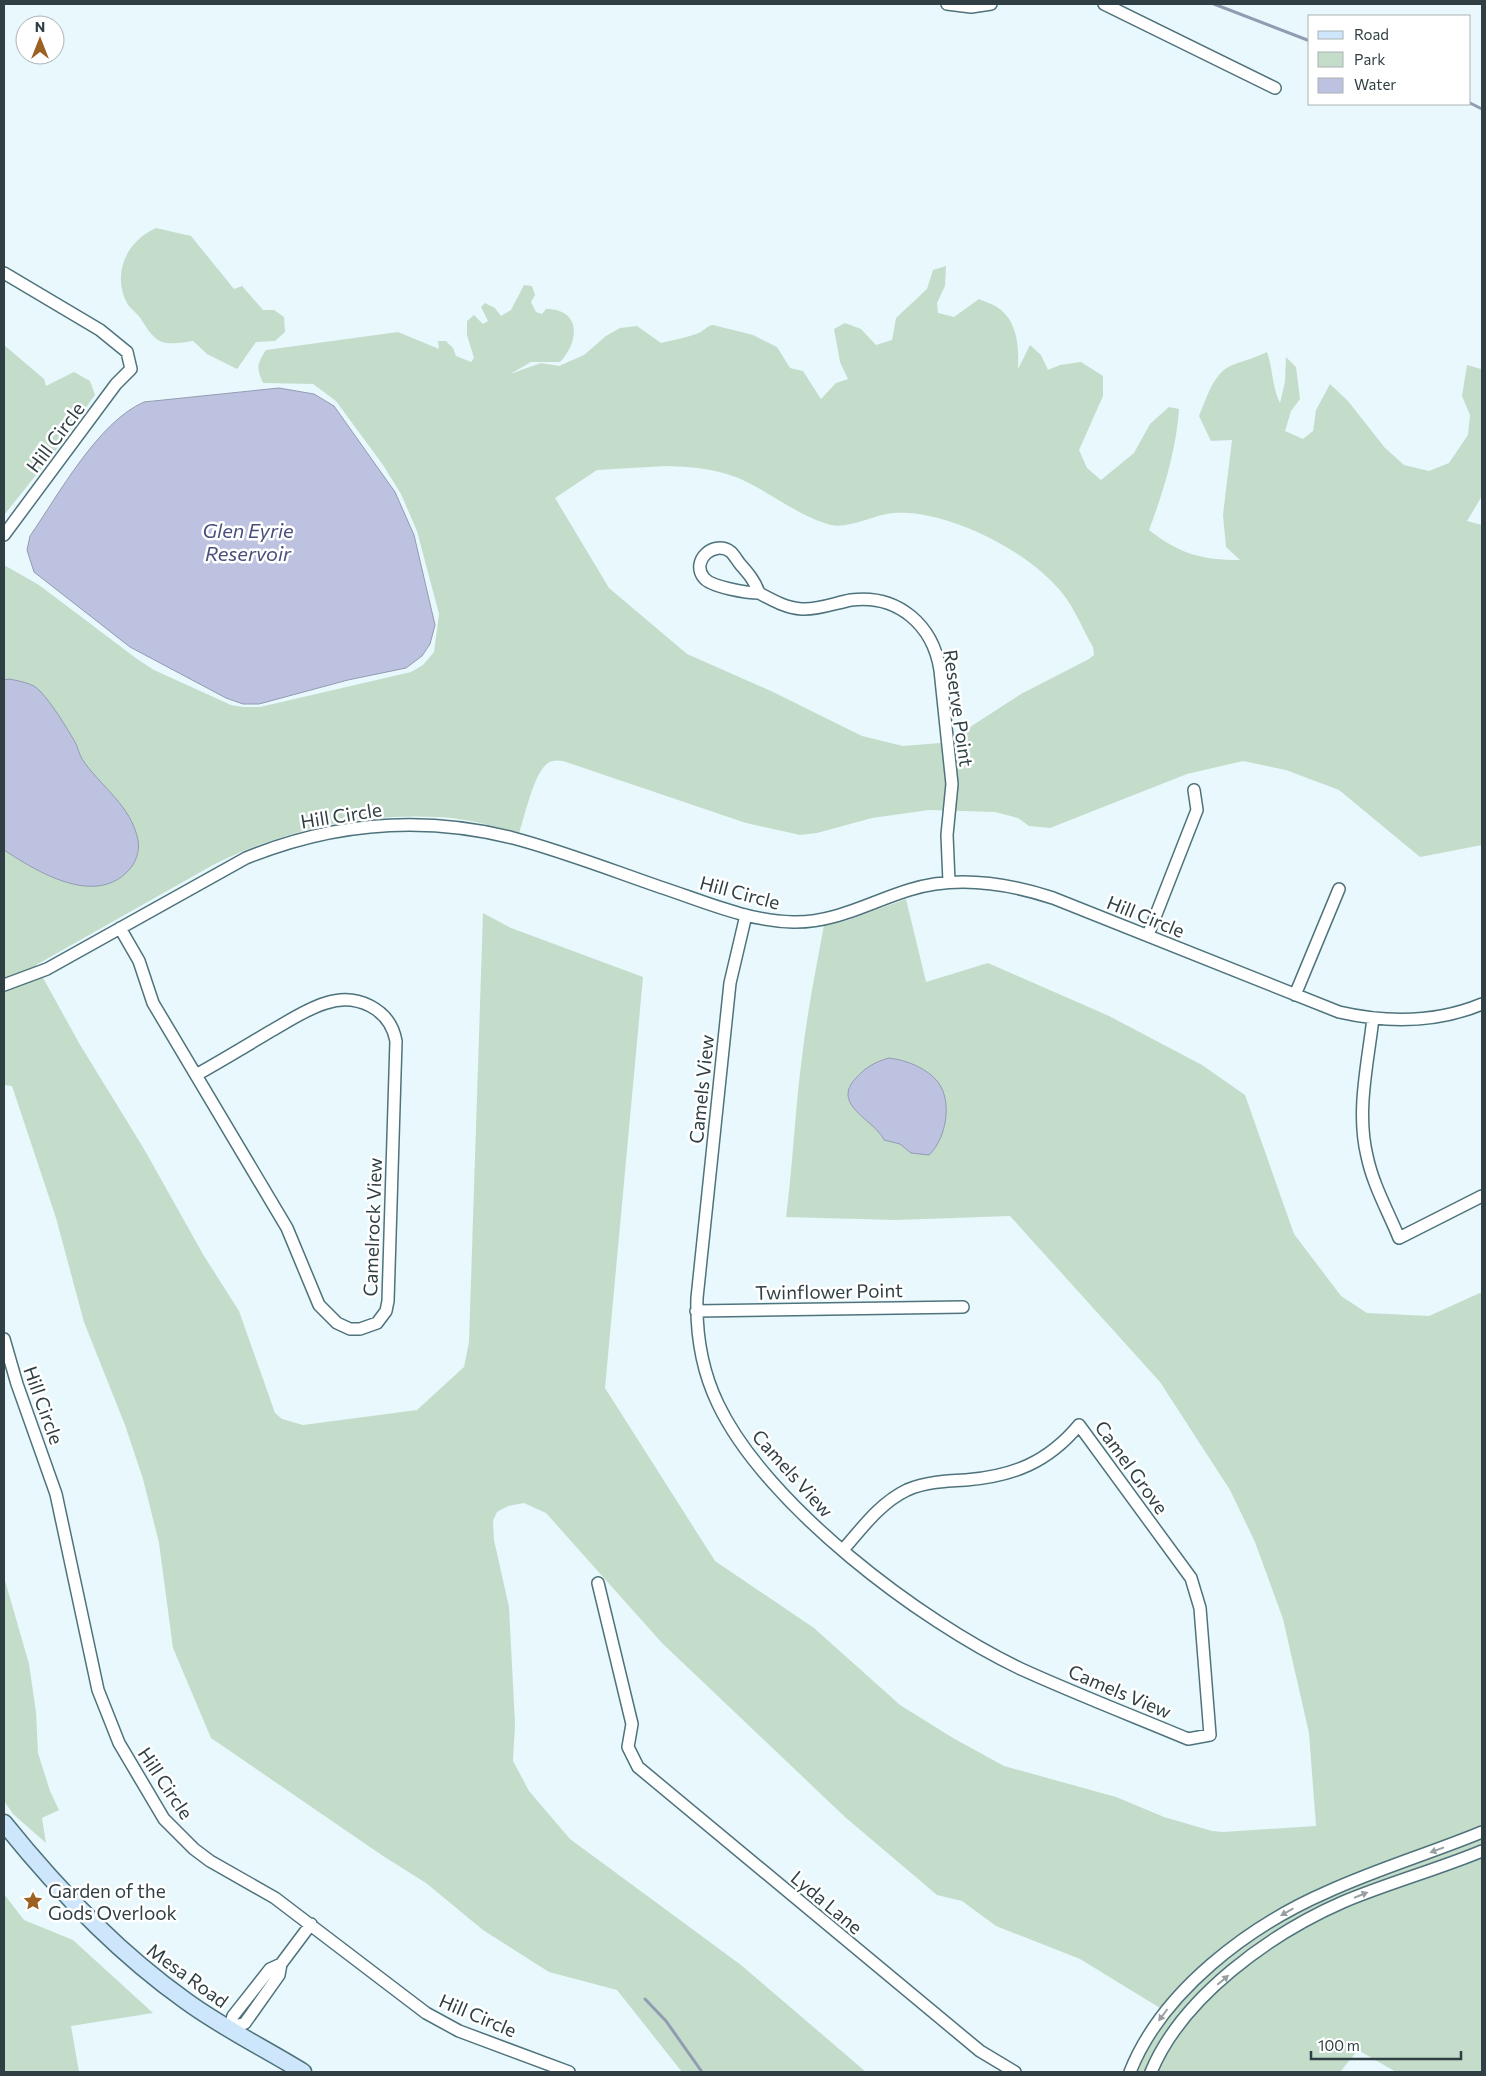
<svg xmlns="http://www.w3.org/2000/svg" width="1486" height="2076" viewBox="0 0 1486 2076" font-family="Commissioner,sans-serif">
<rect width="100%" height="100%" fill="#e8f8fc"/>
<path fill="#c4ddcb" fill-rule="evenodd" d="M 156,228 L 191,236 L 234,289 L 242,286 L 263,310 L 274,310 L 284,317 L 285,332 L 275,341 L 256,342 L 237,369 L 207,354 L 193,341 C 185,342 170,345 162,342 C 152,338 147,328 141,319 C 138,314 132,310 128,305 C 111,275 126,241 156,228 Z
M 946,266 L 945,286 L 937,303 L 938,313 L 954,317 L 979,299 C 986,302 995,305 1001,310 C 1018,324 1019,349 1018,369 L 1030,345 L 1041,355 L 1048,370 L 1060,365 L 1081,362 L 1103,376 L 1103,396 L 1079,450 L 1087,468 L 1101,480 L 1134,453 L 1150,424 L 1169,407 L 1179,409 C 1176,451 1164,490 1149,530 C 1180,554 1201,560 1240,560 L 1226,547 L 1223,515 L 1232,440 L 1211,441 L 1199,416 C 1206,400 1213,374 1230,366 C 1242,361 1255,358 1267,352 C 1273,369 1272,387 1280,403 L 1285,382 L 1286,357 L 1296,367 L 1300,399 L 1291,411 L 1285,431 L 1303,439 L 1313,431 L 1316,410 L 1330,384 L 1348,401 L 1385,448 L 1404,465 L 1429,471 L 1449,463 L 1468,435 L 1470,415 L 1462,396 L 1467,365 L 1481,369 L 1482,496 L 1467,521 L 1482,525 L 1482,845 L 1420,857 L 1339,790 L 1286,770 L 1243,761 L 1187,774 L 1050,828 L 1029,826 L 1018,818 L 995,812 L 929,810 L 872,818 L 817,833 L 800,835 L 746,823 L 563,761 C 558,761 552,760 548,763 C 534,772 525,816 519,833 C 493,826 465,818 437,817 C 359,813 283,830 213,865 L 36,965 L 79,1043 L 144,1149 L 204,1256 L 239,1311 L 275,1413 L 282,1419 L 303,1425 L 417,1410 L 464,1367 L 469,1342 L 483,913 L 511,928 L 643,977 L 605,1388 L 715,1561 L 814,1628 L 900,1705 L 953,1738 L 1004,1766 L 1116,1797 L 1164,1817 L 1212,1831 L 1223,1832 L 1316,1826 L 1309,1733 L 1283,1619 L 1255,1542 L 1230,1490 L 1160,1382 L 1010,1216 L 896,1220 L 786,1217 C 793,1164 795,1110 802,1057 C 807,1013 816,969 824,925 L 845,921 L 906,899 L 926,982 L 988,963 L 1109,1016 L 1202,1065 L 1245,1095 L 1294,1234 L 1341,1296 L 1367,1313 L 1429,1316 L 1482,1292 L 1482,2072 L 1396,2072 L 1358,2050 L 1340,2072 L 1122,2072 L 1160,2008 L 1080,1959 L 996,1926 L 962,1901 L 937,1895 L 845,1817 L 662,1643 L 546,1513 L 524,1503 L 508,1506 L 497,1512 L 493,1521 L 494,1540 L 509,1607 L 515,1724 L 513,1761 L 529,1791 L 570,1839 L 741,1965 L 866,2072 L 682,2072 L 617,1990 L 549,1972 L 483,1930 L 426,1883 L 383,1856 L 211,1738 L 173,1648 L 159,1543 L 143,1479 L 125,1425 L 84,1322 L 56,1218 L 12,1086 L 4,1085 L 4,565 L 39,585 L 137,659 L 154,670 L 231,705 L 243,707 L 260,707 L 411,672 L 423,665 L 434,652 L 439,614 L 417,531 L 401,494 L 383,465 L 336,401 L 313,384 L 263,383 C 256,368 257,364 266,350 L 398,332 L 439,349 L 438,341 L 446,341 L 453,348 L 456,356 L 471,362 L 474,358 L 467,335 L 467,321 L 474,315 L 483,324 L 488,321 L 481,307 L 485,303 L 495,308 L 501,316 L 511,310 L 524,285 L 532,286 L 535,295 L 531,302 L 536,312 L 542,314 L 546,309 C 581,309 580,341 560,362 L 531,362 L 510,374 L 541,363 L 559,366 L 584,355 L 606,336 L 620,328 L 637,326 L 661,343 C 672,340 685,338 696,334 C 703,332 706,326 713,325 L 753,335 L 777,347 L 790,368 L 803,371 L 821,399 L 836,383 L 848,379 L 840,362 L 834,329 L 845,323 L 861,329 L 876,345 L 892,340 L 896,318 L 927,289 L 933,270 ZM 666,466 C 695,467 721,469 747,482 C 775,496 801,517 831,525 C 849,529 876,514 894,513 C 947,509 1031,552 1063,594 C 1075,609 1083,630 1093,647 L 1094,655 L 1089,659 L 1021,694 L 953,738 L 940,743 L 903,746 L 862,736 L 771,691 L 687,654 L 609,588 L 555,498 L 597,470 Z
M 4,345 L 44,379 L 46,386 L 74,372 L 90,381 L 95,395 L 53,454 L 4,515 Z
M 4,1577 L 29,1664 L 36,1712 L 38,1753 L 50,1791 L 59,1810 L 42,1818 L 46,1843 L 13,1814 L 4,1801 Z
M 4,1894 L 24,1920 L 73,1940 L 153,2013 L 71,2026 L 79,2072 L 4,2072 Z"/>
<path fill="#bdc2e1" stroke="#929bb2" d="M 279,388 L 314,394 L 334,406 L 395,492 L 414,535 L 435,625 L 430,644 L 422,656 L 406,668 L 348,680 L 259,704 L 243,704 L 226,698 L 130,647 L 34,572 L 27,550 L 30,536 C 59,494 98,422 144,402 Z
M 9,679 C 19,681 33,683 40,691 C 53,705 65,725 75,742 C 78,747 79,754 82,759 C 100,786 131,805 138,840 C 140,851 136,863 128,871 C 94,907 36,871 4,850 L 4,680 Z
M 889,1058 C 906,1060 927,1068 938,1082 C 953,1102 946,1139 929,1155 L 911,1153 L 900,1144 L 884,1140 C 875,1120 830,1105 856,1078 C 866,1067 875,1062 889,1058 Z"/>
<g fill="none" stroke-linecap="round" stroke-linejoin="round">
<path stroke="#929bb2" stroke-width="3" d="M 1214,4 L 1310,41
M 1470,103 L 1482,109
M 645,1999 L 666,2021 L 702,2072"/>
<defs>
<path id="minor" d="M 947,4 L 971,7 L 991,4
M 1104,4 L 1275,88
M 4,273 L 100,330 L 127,352 L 131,369 L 116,384 L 4,535
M 759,593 C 747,593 711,587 704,578 C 690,561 714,539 731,552 C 734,555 737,560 740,564 C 748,573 755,581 759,593 C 772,600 786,608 802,609 C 818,610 835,603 851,600 C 898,594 933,625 940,670 L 952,784 L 947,835 L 949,882
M 746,915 L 730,983 L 697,1298 C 696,1335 702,1371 718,1404 C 766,1505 921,1622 1021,1669 C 1076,1694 1133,1716 1188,1739 L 1210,1735 L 1200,1608 L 1191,1578 L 1079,1425 C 1048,1462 1014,1476 966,1480 C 946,1481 925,1482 907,1490 C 880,1503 862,1528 843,1550
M 120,928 L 139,961 L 153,1003 L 287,1228 L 319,1305 L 337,1323 L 350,1329 L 360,1329 L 377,1323 L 386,1311 L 388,1301 L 396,1041 C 390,1008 356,993 326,1003 C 306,1009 289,1021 271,1031 C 246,1046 221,1061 196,1075
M 1148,935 L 1197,810 L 1194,790
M 4,985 L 47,969 L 246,858 C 332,823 422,815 513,838 C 562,851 611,870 660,887 C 703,901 747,921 793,922 C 835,923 870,902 909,890 C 956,875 1007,883 1053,898 L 1339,1012 C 1387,1023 1436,1023 1482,1004
M 1295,995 L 1339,889
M 1373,1018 C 1368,1063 1356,1111 1367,1156 C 1373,1185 1388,1211 1399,1238 L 1482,1196
M 696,1311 L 963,1307
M 4,1339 L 17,1384 L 56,1494 L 98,1690 L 119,1743 L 164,1819 L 194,1849 L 210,1861 L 275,1898 L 426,2013 L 459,2031 L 569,2072
M 598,1583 L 632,1724 L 628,1747 L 638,1767 L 980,2051 L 1015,2072
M 229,2029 L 233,2016 L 270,1969 L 281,1964 L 311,1924
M 229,2029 L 245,2023 L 279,1975 L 281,1964
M 1130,2072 C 1162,1991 1249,1926 1327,1892 C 1377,1869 1431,1853 1482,1832
M 1151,2072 C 1182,1997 1270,1934 1343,1902 C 1388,1883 1436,1870 1482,1851"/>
<path id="secondary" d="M 4,1823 C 57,1889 117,1952 186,2001 C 223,2028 264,2048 303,2072"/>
</defs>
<use href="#minor" stroke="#4f737c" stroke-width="14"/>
<use href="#secondary" stroke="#4f737c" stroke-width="19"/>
<use href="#minor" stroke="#fff" stroke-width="11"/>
<use href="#secondary" stroke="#cde6fc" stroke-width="16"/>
</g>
<defs><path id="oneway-solid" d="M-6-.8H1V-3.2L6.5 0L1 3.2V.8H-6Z" transform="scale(1.25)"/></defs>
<g fill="#979fa1">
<use href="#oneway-solid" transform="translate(1437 1850) rotate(160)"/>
<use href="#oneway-solid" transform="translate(1361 1895) rotate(-22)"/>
<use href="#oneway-solid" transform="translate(1287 1912) rotate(150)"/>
<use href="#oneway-solid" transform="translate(1223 1980) rotate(-40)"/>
<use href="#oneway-solid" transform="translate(1163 2015) rotate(127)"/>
</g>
<defs>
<symbol id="sight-bare" viewBox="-9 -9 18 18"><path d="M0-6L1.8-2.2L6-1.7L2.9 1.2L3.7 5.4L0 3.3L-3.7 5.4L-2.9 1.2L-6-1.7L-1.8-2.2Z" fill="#9d6023" stroke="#fff" stroke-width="2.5" paint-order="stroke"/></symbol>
</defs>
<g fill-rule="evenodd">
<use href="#sight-bare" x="19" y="1887" width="28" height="28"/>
</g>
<g text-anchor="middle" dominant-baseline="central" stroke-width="5" stroke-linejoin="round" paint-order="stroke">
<g font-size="19" fill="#2f3f43" stroke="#fff">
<text transform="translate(55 437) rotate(-53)">Hill Circle</text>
<text transform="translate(959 708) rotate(82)">Reserve Point</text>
<text transform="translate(341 815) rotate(-9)">Hill Circle</text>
<text transform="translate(740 892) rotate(15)">Hill Circle</text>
<text transform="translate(1146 916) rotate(22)">Hill Circle</text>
<text transform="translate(701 1089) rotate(-84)">Camels View</text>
<text transform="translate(372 1227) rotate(-88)">Camelrock View</text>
<text transform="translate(829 1291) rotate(-1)">Twinflower Point</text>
<text transform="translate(44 1405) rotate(70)">Hill Circle</text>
<text transform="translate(1132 1467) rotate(54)">Camel Grove</text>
<text transform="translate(793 1473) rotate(48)">Camels View</text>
<text transform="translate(1120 1691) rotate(23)">Camels View</text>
<text transform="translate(166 1783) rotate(56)">Hill Circle</text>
<text transform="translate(827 1902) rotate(40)">Lyda Lane</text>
<text transform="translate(188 1975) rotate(36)">Mesa Road</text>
<text transform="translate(478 2015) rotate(23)">Hill Circle</text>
</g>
<g font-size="19" fill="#2f3f43" stroke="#fff" text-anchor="start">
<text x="48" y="1890">Garden of the<tspan x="48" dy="22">Gods Overlook</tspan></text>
</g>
<g font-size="20" font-style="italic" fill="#484e7b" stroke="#fff">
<text x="248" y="530">Glen Eyrie<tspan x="248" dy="23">Reservoir</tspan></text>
</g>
</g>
<rect width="1486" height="2076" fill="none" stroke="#2f3f43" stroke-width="10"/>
<rect x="1308" y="15" width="162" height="90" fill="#ffffff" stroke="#acb2b4"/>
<rect x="1318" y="31" width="25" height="8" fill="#cde6fc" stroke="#acb2b4"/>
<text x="1354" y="40" font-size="15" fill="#2f3f43">Road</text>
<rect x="1318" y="52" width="25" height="15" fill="#c4ddcb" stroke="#acb2b4"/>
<text x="1354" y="65" font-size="15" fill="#2f3f43">Park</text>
<rect x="1318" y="78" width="25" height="15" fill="#bdc2e1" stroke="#acb2b4"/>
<text x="1354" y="90" font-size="15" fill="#2f3f43">Water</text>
<g transform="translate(40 40)"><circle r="24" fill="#ffffff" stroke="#acb2b4"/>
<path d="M0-4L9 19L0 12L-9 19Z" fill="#9d6023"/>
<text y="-8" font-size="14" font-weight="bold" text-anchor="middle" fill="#2f3f43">N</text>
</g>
<path d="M1311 2051v8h150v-8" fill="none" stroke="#2f3f43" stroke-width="2.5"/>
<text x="1318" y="2051" font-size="15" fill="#2f3f43" stroke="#ffffff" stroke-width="4" paint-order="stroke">100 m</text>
</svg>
